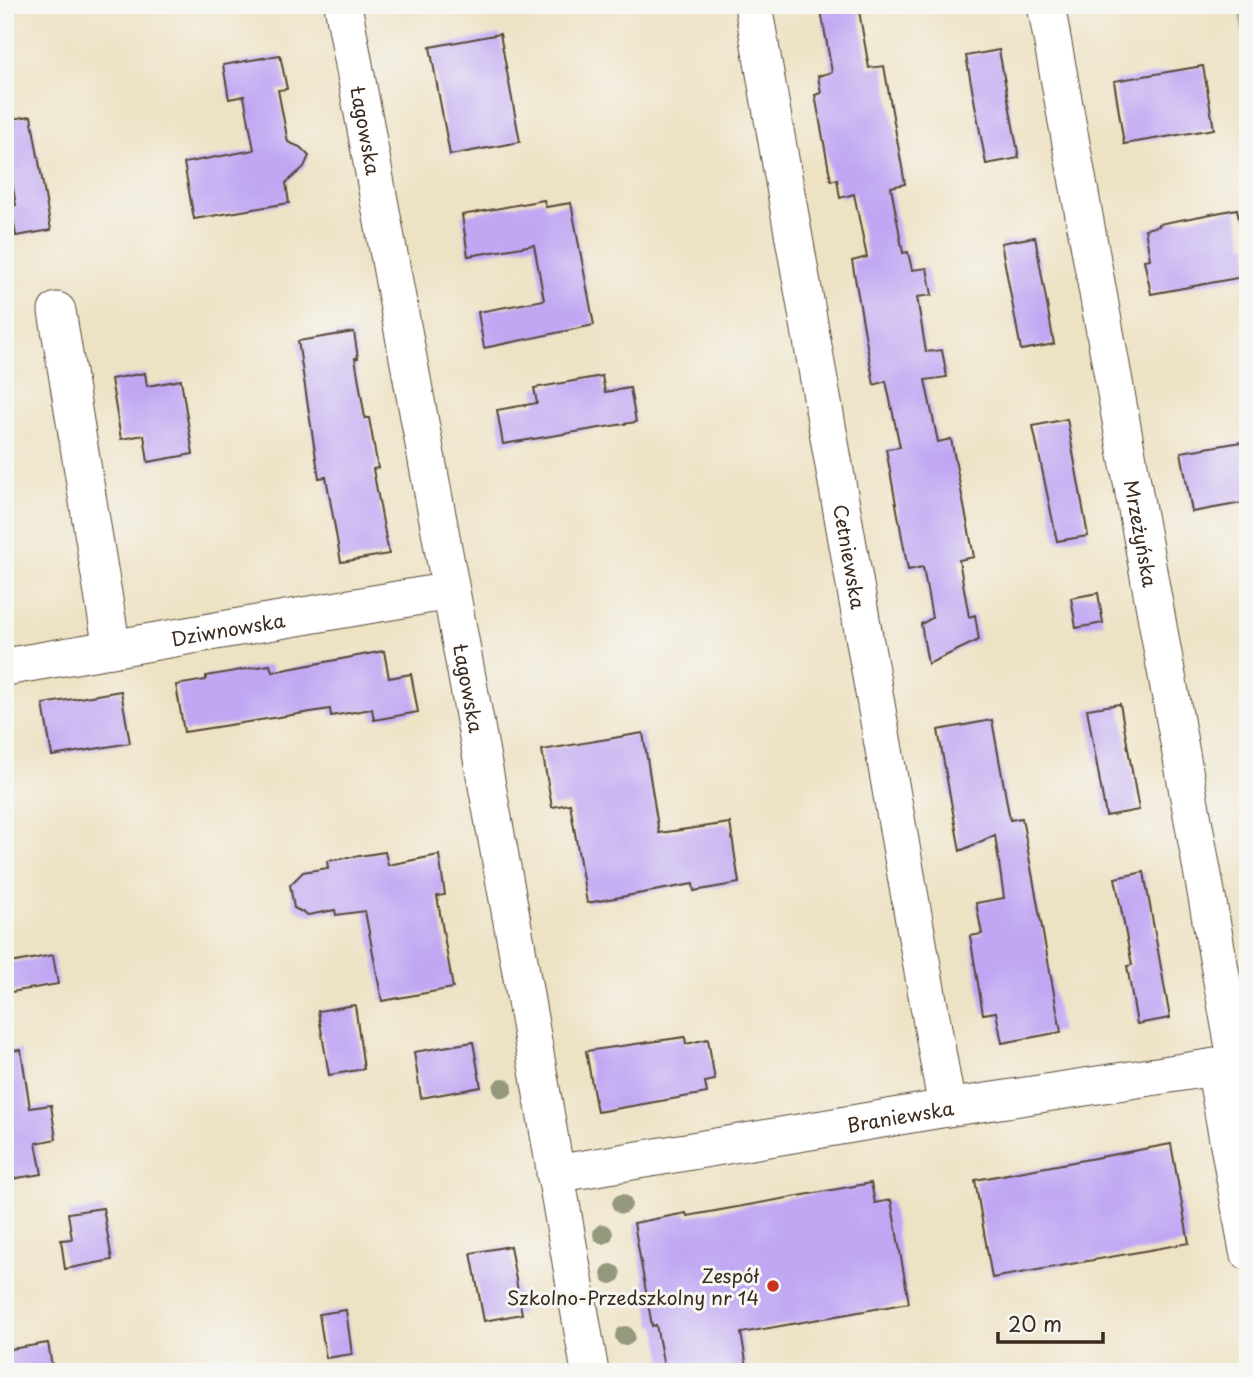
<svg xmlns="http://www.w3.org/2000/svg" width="1253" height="1377" viewBox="0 0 1253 1377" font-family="'Playpen Sans',sans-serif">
<rect width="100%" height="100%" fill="#f6f6f2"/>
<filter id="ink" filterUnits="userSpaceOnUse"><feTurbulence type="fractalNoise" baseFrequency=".0143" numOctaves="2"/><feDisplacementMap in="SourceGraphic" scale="14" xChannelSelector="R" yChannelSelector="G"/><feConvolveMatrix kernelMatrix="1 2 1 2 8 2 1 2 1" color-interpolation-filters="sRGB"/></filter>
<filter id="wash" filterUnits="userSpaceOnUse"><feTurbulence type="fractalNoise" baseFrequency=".00686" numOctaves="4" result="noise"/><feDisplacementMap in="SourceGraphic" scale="28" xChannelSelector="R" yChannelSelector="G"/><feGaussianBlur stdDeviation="1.57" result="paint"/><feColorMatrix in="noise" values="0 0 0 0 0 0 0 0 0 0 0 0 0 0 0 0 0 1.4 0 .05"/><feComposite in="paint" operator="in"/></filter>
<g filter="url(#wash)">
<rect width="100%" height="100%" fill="#eee2c4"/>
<path fill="#76cc90" stroke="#587b57" stroke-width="2" d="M 1239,5 L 1248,5 L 1248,54 Z"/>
<g id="blocks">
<path fill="#c0a7f3" d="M 820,5 L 858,5 L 869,68 L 884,66 L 905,184 L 891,187 L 903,253 L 908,252 L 912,270 L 927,268 L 932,295 L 917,297 L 926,352 L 942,350 L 947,377 L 925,380 L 938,442 L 951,439 L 974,557 L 959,560 L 969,617 L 975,615 L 979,640 L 928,664 L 921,624 L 932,618 L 923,567 L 908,570 L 886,449 L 900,447 L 886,381 L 874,385 L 852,261 L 867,257 L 854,194 L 840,198 L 837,179 L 831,181 L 815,95 L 821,93 L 818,76 L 832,72 Z
M 500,34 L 520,142 L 450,155 L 430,47 Z
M 999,50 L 1019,158 L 986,164 L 966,56 Z
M 280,55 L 287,89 L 278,90 L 288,142 L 300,147 L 309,156 L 304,167 L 286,183 L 289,203 L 194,219 L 184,163 L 254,150 L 244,96 L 229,99 L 223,65 Z
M 1203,66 L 1214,129 L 1124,144 L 1114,81 Z
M 31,116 L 51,230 L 16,236 L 11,206 L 16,205 L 5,141 L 5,120 Z
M 544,200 L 546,207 L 571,203 L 594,325 L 484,348 L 478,312 L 544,300 L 539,272 L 534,245 L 468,256 L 462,215 Z
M 1237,209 L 1244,245 L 1248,245 L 1248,276 L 1151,294 L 1144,260 L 1150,259 L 1145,229 L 1159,226 L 1159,224 Z
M 1035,237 L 1054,344 L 1021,350 L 1001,243 Z
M 354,332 L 358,358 L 355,358 L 365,418 L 369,418 L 378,468 L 373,469 L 389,554 L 341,562 L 326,477 L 319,478 L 298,341 Z
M 145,373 L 147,386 L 181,380 L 193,454 L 148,462 L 144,435 L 121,439 L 111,379 Z
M 602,376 L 605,392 L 630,388 L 636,422 L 503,444 L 497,410 L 537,403 L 534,388 Z
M 1067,419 L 1088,536 L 1057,541 L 1033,426 Z
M 1248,441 L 1248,502 L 1192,512 L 1181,452 Z
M 1098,593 L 1103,623 L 1076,628 L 1071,598 Z
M 384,651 L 389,678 L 411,674 L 418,712 L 374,720 L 372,709 L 331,716 L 330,709 L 184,732 L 176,685 L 206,680 L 206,676 L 270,665 L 272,672 Z
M 121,691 L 130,743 L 52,756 L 43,704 Z
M 1120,704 L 1139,810 L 1106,816 L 1087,709 Z
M 992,720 L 1010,820 L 1022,818 L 1061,1032 L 1002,1043 L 996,1012 L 983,1014 L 970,936 L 982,934 L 976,903 L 1004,898 L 995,835 L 960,851 L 938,730 Z
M 643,733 L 659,833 L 730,823 L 739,883 L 694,891 L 693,884 L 587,903 L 570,804 L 552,807 L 542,750 Z
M 385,852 L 388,865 L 439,855 L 445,895 L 437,896 L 453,988 L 382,1001 L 365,911 L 336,915 L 335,910 L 308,915 L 294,908 L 290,885 L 303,872 L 328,868 L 327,861 Z
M 1144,872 L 1170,1018 L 1137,1024 L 1127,966 L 1132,965 L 1115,878 Z
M 53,955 L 58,984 L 5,993 L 5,964 Z
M 355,1005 L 364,1069 L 329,1075 L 318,1011 Z
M 685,1037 L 686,1044 L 708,1039 L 715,1080 L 705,1082 L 707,1093 L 597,1112 L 586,1051 Z
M 473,1042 L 481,1087 L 421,1098 L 414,1052 Z
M 21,1050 L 30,1108 L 51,1105 L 56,1139 L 36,1143 L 42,1174 L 5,1180 L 5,1051 Z
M 1171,1144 L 1189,1243 L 992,1278 L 975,1180 Z
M 871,1183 L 875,1203 L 891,1200 L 909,1303 L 741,1333 L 748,1372 L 665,1372 L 656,1325 L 652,1326 L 634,1223 L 686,1213 L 687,1216 Z
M 103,1208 L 112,1260 L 65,1269 L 61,1240 L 72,1239 L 68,1213 Z
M 510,1246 L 522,1314 L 484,1321 L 471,1253 Z
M 346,1310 L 352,1354 L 326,1358 L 319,1314 Z
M 48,1343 L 53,1372 L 5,1372 L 5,1350 Z"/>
</g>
</g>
<g filter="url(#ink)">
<use href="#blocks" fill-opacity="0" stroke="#564637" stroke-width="2"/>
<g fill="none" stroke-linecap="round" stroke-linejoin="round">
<defs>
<g id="minor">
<path id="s1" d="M 343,5 L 516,943 L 590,1372"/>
<path id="s2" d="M 753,5 L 947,1108"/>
<path id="s3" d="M 1046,5 L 1237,1064"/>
<path d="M 57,311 L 112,649"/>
<path id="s4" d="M 5,667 L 450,591"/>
<path d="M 1215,1067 L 1248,1251"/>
<path id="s5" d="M 555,1174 L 947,1108 L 1248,1062"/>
</g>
</defs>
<use href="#minor" stroke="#564637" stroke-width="39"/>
<use href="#minor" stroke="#fff" stroke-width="37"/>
</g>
<g fill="#95987b">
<circle cx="503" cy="1088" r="10"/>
<circle cx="622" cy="1204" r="10"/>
<circle cx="603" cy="1234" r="10"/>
<circle cx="611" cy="1274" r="10"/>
<circle cx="625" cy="1336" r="10"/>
</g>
</g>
<circle fill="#c8321e" stroke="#f6f6f2" stroke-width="2.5" cx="773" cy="1286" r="7"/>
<g text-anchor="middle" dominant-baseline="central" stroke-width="6" stroke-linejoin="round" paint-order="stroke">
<g font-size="19" fill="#3b2a1e" stroke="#f6f6f2">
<text stroke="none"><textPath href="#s1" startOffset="128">Łagowska</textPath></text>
<text stroke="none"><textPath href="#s3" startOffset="537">Mrzeżyńska</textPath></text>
<text stroke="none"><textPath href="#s2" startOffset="560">Cetniewska</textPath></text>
<text stroke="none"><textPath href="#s4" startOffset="226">Dziwnowska</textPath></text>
<text stroke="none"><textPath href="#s1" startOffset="695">Łagowska</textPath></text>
<text stroke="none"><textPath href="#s5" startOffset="350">Braniewska</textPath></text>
</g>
<g font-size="19" fill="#3b2a1e" stroke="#f6f6f2" text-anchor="end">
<text x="759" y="1275">Zespół<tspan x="759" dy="22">Szkolno-Przedszkolny nr 14</tspan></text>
</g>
</g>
<rect width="1253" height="1377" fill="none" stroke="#f6f6f2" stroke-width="28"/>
<path d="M998 1332v10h105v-10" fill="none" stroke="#3b2a1e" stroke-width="3.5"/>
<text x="1008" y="1332" font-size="21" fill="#3b2a1e" stroke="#f6f6f2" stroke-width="5" paint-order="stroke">20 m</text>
</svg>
